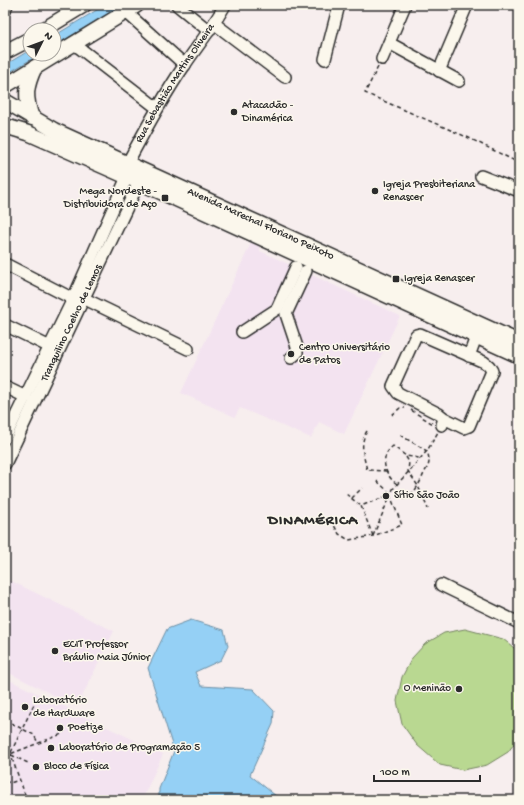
<svg xmlns="http://www.w3.org/2000/svg" width="524" height="805" viewBox="0 0 524 805" font-family="'Gochi Hand',sans-serif">
<rect width="100%" height="100%" fill="#f7eeee"/>
<filter id="ink" filterUnits="userSpaceOnUse"><feTurbulence type="fractalNoise" baseFrequency=".025" numOctaves="2"/><feDisplacementMap in="SourceGraphic" scale="8" xChannelSelector="R" yChannelSelector="G"/><feConvolveMatrix kernelMatrix="1 2 1 2 8 2 1 2 1" color-interpolation-filters="sRGB"/></filter>
<g filter="url(#ink)">
<path fill="#f3e3f0" d="M 253,239 L 260,242 L 260,251 L 400,316 L 344,434 L 319,422 L 311,438 L 240,408 L 235,417 L 181,393 Z
M 5,578 L 114,631 L 77,707 L 5,671 Z
M 5,678 L 163,754 L 142,800 L 5,800 Z"/>
<path fill="#b9d891" stroke="#72825e" d="M 465,629 L 503,639 L 519,652 L 519,737 L 508,752 L 487,765 L 463,770 L 440,765 L 417,745 L 402,724 L 397,701 L 402,677 L 412,658 L 425,644 L 444,633 Z"/>
<path fill="#95d0f5" stroke="#6b8ea4" d="M 105,5 L 123,5 L 54,46 L 54,36 Z
M 30,50 L 30,54 L 40,54 L 5,75 L 5,65 Z
M 191,620 L 224,630 L 228,646 L 221,660 L 195,672 L 201,686 L 253,689 L 274,711 L 273,724 L 250,775 L 276,796 L 286,800 L 159,800 L 159,789 L 174,751 L 148,668 L 167,629 Z"/>
<g fill="none" stroke-linecap="round" stroke-linejoin="round">
<defs>
<g id="minor">
<path d="M 177,5 L 209,31"/>
<path d="M 5,10 L 7,5"/>
<path d="M 126,12 L 185,65"/>
<path d="M 215,24 L 285,77"/>
<path d="M 73,43 L 157,108"/>
<path d="M 389,43 L 459,81"/>
<path d="M 325,59 L 339,5"/>
<path d="M 382,59 L 405,5"/>
<path d="M 439,71 L 467,5"/>
<path id="s1" d="M 127,164 C 145,130 163,97 184,66 C 198,45 213,27 225,5"/>
<path d="M 481,176 L 519,191"/>
<path d="M 5,264 L 79,302"/>
<path d="M 83,298 L 188,349"/>
<path d="M 5,325 L 50,347"/>
<path d="M 242,332 L 277,309 L 296,267"/>
<path d="M 469,356 L 476,337"/>
<path d="M 291,358 L 297,353 L 297,347 L 286,314 L 306,271"/>
<path d="M 5,387 L 26,397"/>
<path d="M 442,425 L 444,418 L 439,414 L 398,393 L 393,386 L 416,335 L 420,334 L 484,362 L 489,366 L 492,371 L 469,426 L 464,428 L 444,418"/>
<path d="M 5,438 L 73,299 L 127,177"/>
<path id="s2" d="M 5,464 L 139,182"/>
<path d="M 441,585 L 519,623"/>
</g>
<g id="major">
<path d="M 43,30 L 84,5"/>
<path d="M 5,52 L 30,39"/>
<path d="M 5,86 L 137,5"/>
<path id="s3" d="M 5,101 L 54,130 L 519,342"/>
<path d="M 32,118 C 25,97 25,88 35,67"/>
<path d="M 5,126 L 28,133 L 139,182 L 519,356"/>
</g>
</defs>
<use href="#minor" stroke="#2b2b2b" stroke-width="14"/>
<use href="#major" stroke="#2b2b2b" stroke-width="17"/>
<path stroke="#2b2b2b" stroke-width="1.5" stroke-dasharray="4 3" stroke-linecap="butt" d="M 378,67 L 365,93 L 469,138 L 519,163
M 411,410 L 433,424
M 392,415 L 400,408 L 405,408
M 367,431 C 359,444 364,457 367,470 L 386,471
M 400,435 L 427,451 C 432,466 427,465 422,478 C 417,488 414,494 403,498
M 406,457 L 409,462 L 408,471 L 418,486 L 428,509
M 377,481 L 390,493
M 397,484 C 384,475 379,457 393,446 L 406,456 L 419,458
M 346,494 L 361,506
M 352,498 L 362,488
M 331,520 L 339,534 L 349,540 L 373,536 L 402,525 L 390,495
M 373,536 L 393,489 L 427,451 L 438,432
M 373,536 L 361,506 L 389,495
M 5,724 L 9,722 L 34,735 L 38,743
M 5,739 L 27,800
M 5,752 L 28,763
M 5,756 L 62,734
M 5,765 L 35,702
M 5,781 L 10,783 L 19,780"/>
<use href="#minor" stroke="#fbf7ec" stroke-width="11"/>
<use href="#major" stroke="#fbf7ec" stroke-width="14"/>
</g>
</g>
<g fill="#2b2b2b" stroke="#fbf7ec" stroke-width="1.5">
<circle cx="234" cy="112" r="4"/>
<circle cx="375" cy="191" r="4"/>
<rect x="161" y="194" width="8" height="8" rx="2"/>
<rect x="392" y="275" width="8" height="8" rx="2"/>
<circle cx="291" cy="354" r="4"/>
<circle cx="386" cy="496" r="4"/>
<circle cx="55" cy="651" r="4"/>
<circle cx="459" cy="689" r="4"/>
<circle cx="25" cy="707" r="4"/>
<circle cx="60" cy="728" r="4"/>
<circle cx="51" cy="748" r="4"/>
<circle cx="36" cy="767" r="4"/>
</g>
<g text-anchor="middle" dominant-baseline="central" stroke-width="3" stroke-linejoin="round" paint-order="stroke">
<g font-size="11" fill="#2b2b2b" stroke="#fbf7ec">
<text stroke="none"><textPath href="#s1" startOffset="94">Rua Sebastião Martins Oliveira</textPath></text>
<text stroke="none"><textPath href="#s3" startOffset="284">Avenida Marechal Floriano Peixoto</textPath></text>
<text stroke="none"><textPath href="#s2" startOffset="156">Tranquilino Coelho de Lemos</textPath></text>
</g>
<g font-size="11" fill="#2b2b2b" stroke="#fbf7ec" text-anchor="start">
<text x="242" y="106">Atacadão -<tspan x="242" dy="13">Dinamérica</tspan></text>
<text x="383" y="185">Igreja Presbiteriana<tspan x="383" dy="13">Renascer</tspan></text>
<text x="157" y="192" text-anchor="end">Mega Nordeste -<tspan x="157" dy="13">Distribuidora de Aço</tspan></text>
<text x="404" y="279">Igreja Renascer</text>
<text x="299" y="348">Centro Universitário<tspan x="299" dy="13">de Patos</tspan></text>
<text x="394" y="496">Sítio São João</text>
<text x="63" y="645">ECIT Professor<tspan x="63" dy="13">Bráulio Maia Júnior</tspan></text>
<text x="451" y="689" text-anchor="end">O Meninão</text>
<text x="33" y="701">Laboratório<tspan x="33" dy="13">de Hardware</tspan></text>
<text x="68" y="728">Poetize</text>
<text x="59" y="748">Laboratório de Programação 5</text>
<text x="44" y="767">Bloco de Física</text>
</g>
<g font-size="15" font-weight="bold" letter-spacing="1" fill="#2b2b2b" stroke="#fbf7ec">
<text x="313" y="521">DINAMÉRICA</text>
</g>
</g>
<rect width="524" height="805" fill="none" stroke="#fbf7ec" stroke-width="20"/>
<rect x="10" y="10" width="504" height="785" fill="none" stroke="#2b2b2b" stroke-width="1.5" filter="url(#ink)"/>
<g transform="translate(42 42) rotate(48)"><circle r="19" fill="#fbf7ec" stroke="#a8a59f"/>
<path d="M0-3L7 15L0 10L-7 15Z" fill="#2b2b2b"/>
<text y="-6" font-size="11" font-weight="bold" text-anchor="middle" fill="#2b2b2b">N</text>
</g>
<path d="M374 775v6h106v-6" fill="none" stroke="#2b2b2b" stroke-width="2"/>
<text x="380" y="775" font-size="12" fill="#2b2b2b" stroke="#fbf7ec" stroke-width="3" paint-order="stroke">100 m</text>
</svg>
